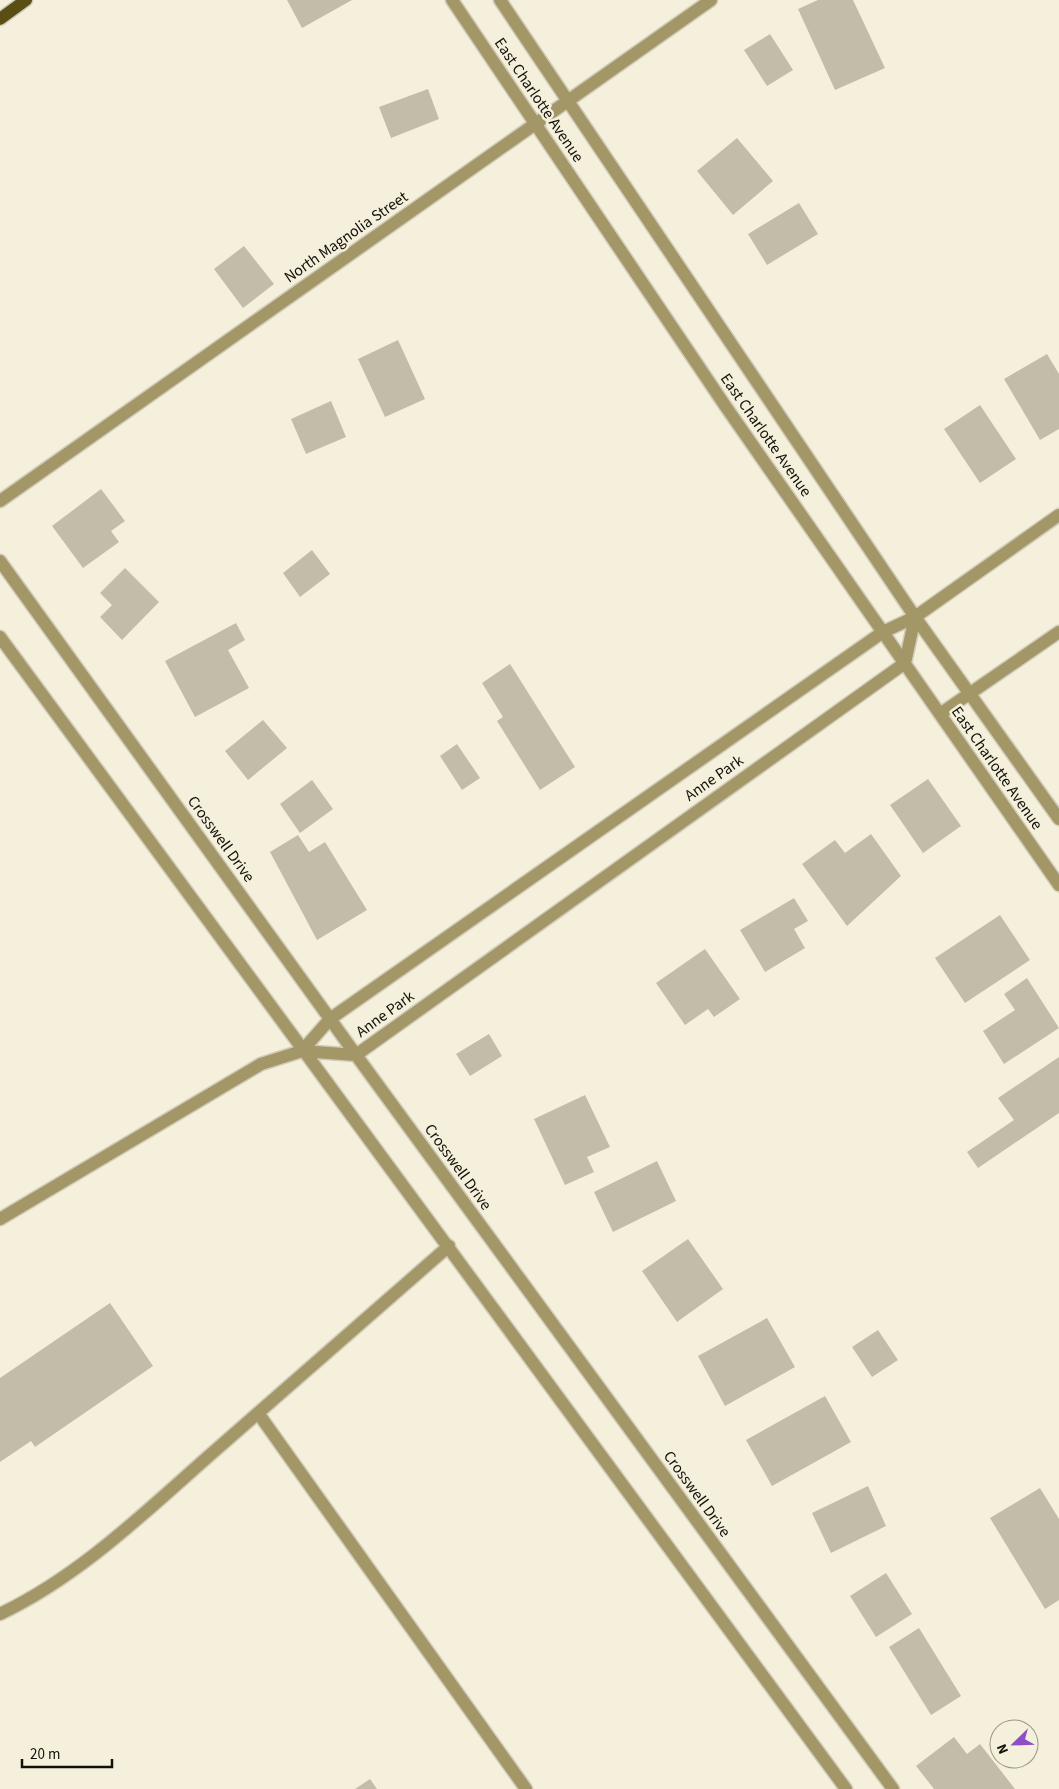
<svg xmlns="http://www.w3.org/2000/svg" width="1059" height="1789" viewBox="0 0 1059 1789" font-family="'Source Sans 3',sans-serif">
<rect width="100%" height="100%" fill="#f5f0dc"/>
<path fill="#c2bda9" d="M 287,0 L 352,0 L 302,28 Z
M 818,0 L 853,0 L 885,68 L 835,90 L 798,9 Z
M 770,34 L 793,70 L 767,86 L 744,50 Z
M 428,89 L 439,119 L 391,138 L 379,107 Z
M 737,138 L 773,181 L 733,215 L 697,171 Z
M 799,203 L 818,234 L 767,265 L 748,234 Z
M 244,246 L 274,284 L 243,308 L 214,269 Z
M 398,340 L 425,399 L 385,417 L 358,359 Z
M 1047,354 L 1059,374 L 1059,429 L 1040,440 L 1004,379 Z
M 331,401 L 346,437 L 306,454 L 291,419 Z
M 980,405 L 1016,459 L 980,483 L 944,429 Z
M 101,489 L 125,521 L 111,531 L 119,542 L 83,568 L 52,526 Z
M 312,550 L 330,574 L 300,597 L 283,573 Z
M 125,568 L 159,602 L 122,640 L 100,617 L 112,605 L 100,593 Z
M 236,623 L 245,640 L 228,650 L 249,688 L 195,717 L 165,661 Z
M 510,664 L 575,767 L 540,790 L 497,721 L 503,717 L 482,683 Z
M 263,720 L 287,748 L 248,780 L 225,751 Z
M 457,744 L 480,778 L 462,790 L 440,756 Z
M 928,779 L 961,826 L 923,853 L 890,805 Z
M 312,780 L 333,809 L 300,833 L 280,804 Z
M 871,834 L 901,876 L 847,926 L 802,864 L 835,840 L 845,853 Z
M 298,835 L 309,852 L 325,842 L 367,910 L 317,940 L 270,852 Z
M 794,898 L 808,921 L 794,929 L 805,948 L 765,972 L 740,930 Z
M 1000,915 L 1030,960 L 965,1003 L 935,958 Z
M 705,949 L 740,999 L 714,1017 L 708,1009 L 685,1025 L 656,983 Z
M 1027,978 L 1059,1028 L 1004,1064 L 983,1031 L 1015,1010 L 1004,994 Z
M 489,1034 L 502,1056 L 470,1076 L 456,1054 Z
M 1059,1057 L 1059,1113 L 978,1168 L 967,1152 L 1014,1120 L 998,1098 Z
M 585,1095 L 610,1147 L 587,1157 L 594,1172 L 565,1185 L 534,1119 Z
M 657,1161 L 676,1201 L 613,1232 L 594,1192 Z
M 688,1239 L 723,1289 L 677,1322 L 642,1271 Z
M 110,1303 L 153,1366 L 35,1447 L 31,1441 L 0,1462 L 0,1378 Z
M 767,1318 L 795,1367 L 725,1406 L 698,1356 Z
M 878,1330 L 898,1360 L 872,1377 L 852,1347 Z
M 825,1396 L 851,1442 L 772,1486 L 746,1440 Z
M 868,1486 L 886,1526 L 831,1553 L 812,1513 Z
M 1040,1488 L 1059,1519 L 1059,1600 L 1045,1609 L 990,1518 Z
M 886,1573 L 912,1614 L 876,1637 L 850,1596 Z
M 919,1628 L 961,1696 L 931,1715 L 889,1647 Z
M 954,1737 L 967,1754 L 980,1744 L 1015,1789 L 934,1789 L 916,1766 Z
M 370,1779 L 377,1789 L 355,1789 Z"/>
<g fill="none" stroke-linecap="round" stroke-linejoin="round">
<defs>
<path id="service" d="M 0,1219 L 261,1064 L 302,1051
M 258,1413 L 526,1789
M 0,1614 C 80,1576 145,1512 210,1455 C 290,1385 369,1316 449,1246"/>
<path id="minor" d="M 452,0 L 726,407 L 1059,885
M 500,0 L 915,617 L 1059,819
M 0,501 L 711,0
M 0,561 L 356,1055 L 893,1789
M 0,637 L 846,1789
M 940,714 L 1059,632
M 302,1051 L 330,1019 L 883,632 L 915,617 L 1059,515
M 302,1051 L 356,1055 L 905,663 L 915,617"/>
<path id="primary" d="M 0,19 L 26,0"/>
</defs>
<use href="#service" stroke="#d1ccba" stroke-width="15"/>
<use href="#minor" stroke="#d1ccba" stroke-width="15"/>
<use href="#primary" stroke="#d1ccba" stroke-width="15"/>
<use href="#service" stroke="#a39767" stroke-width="12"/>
<use href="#minor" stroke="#a39767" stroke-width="12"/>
<use href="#primary" stroke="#5b4e15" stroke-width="12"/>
</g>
<g text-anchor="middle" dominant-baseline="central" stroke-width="5" stroke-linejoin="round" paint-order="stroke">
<g font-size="16" fill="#121009" stroke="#f5f0dc">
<text transform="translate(539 100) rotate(56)">East Charlotte Avenue</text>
<text transform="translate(346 237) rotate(-35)">North Magnolia Street</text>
<text transform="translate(766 435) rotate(55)">East Charlotte Avenue</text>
<text transform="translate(997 768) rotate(55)">East Charlotte Avenue</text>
<text transform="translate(714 778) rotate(-35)">Anne Park</text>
<text transform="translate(221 839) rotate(54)">Crosswell Drive</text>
<text transform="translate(385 1014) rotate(-36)">Anne Park</text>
<text transform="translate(458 1167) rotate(54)">Crosswell Drive</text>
<text transform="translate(697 1494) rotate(54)">Crosswell Drive</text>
</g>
</g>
<g transform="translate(1014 1744) rotate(247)"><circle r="24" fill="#f5f0dc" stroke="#9a9688"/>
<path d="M0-4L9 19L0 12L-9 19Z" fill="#8e4fc5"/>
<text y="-8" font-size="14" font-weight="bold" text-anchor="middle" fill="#121009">N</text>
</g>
<path d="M22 1759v8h90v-8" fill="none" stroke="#121009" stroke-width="2.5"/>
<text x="30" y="1759" font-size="15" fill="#121009" stroke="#f5f0dc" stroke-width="4" paint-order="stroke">20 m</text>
</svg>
